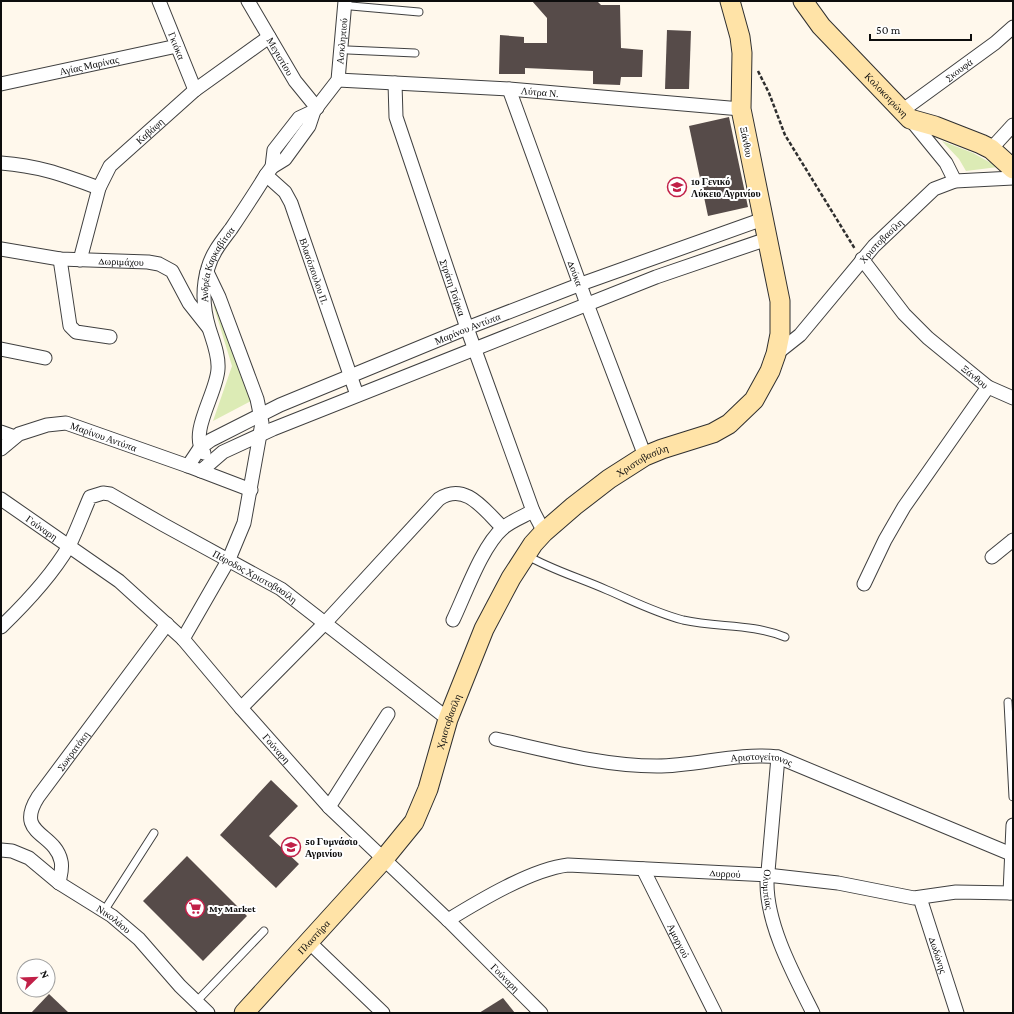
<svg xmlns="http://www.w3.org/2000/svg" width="1014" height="1014" viewBox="0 0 1014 1014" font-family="'Crimson Pro',serif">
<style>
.green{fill:#dcebb5}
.building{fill:#564b49}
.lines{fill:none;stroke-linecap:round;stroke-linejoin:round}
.lane-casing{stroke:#404040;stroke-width:9}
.street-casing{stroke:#404040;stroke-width:15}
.secondary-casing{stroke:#2f2f2f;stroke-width:21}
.path{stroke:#2f2f2f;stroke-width:2.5;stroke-dasharray:4 2;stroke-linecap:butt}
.lane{stroke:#fff;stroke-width:7}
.street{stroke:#fff;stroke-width:13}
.secondary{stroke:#ffe3a7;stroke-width:19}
.labels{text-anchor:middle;stroke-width:4;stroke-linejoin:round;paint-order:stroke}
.street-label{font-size:10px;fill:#0d0d0d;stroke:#fff}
.poi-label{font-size:10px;font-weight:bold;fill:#0d0d0d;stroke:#fff;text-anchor:start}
</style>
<rect width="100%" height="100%" fill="#fff8ec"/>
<g class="green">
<polygon points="942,141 973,153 998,167 966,171 959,159"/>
<polygon points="214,301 251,401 213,421 232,366 214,307"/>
</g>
<g class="building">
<polygon points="532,1 597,1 601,5 620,5 621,48 643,50 642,77 621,77 620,85 593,84 593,71 525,68 525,74 499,74 500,35 524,37 524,43 547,43 547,18"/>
<polygon points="667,30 691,31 689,89 665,89"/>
<polygon points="729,117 748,207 708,216 689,126"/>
<polygon points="271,780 298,806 269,836 299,864 276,888 220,835"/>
<polygon points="187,856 247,916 203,961 143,901"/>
<polygon points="49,994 69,1013 31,1013"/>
<polygon points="503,998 515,1013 479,1013"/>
</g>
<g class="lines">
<defs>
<g id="lane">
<polyline points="351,6 419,12"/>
<polyline points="348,50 415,53"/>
<path d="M526,555c26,15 54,23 81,35 26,11 49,23 76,30 36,8 67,3 102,17"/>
<polyline points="1008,702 1013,797"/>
<polyline points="104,911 154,833"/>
<polyline points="196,1002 264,931"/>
</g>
<g id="street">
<path id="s1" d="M159,1l36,89"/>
<path id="s2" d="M248,1l47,80 22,27"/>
<path id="s3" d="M338,80l171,9 232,20"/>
<path id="s4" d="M395,83l1,34 71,211 66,183 11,21"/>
<path id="s5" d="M1,84l176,-38"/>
<path id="s6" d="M509,89l78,215 58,152"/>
<path id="s7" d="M903,110l92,-67 18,-16"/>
<polyline points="910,119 946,163 955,181"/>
<polyline points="991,149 1013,125"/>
<path d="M1,163c39,3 62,12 98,25"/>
<polyline points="272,167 274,150 299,118 314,111"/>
<path id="s8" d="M266,175l19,17 6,11 66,192"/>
<path id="s9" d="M1,249l59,10 88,3 11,2 13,7 17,32 19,24"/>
<polyline points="60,259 70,326 76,332 110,337"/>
<path id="s10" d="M862,259l42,55 24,24 60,49 25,11"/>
<path id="s11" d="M80,260l19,-72 11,-22 85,-76 74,-53"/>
<polyline points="1,349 45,358"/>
<path id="s12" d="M776,354l24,-19 74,-89 60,-57 21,-8 58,-3"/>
<polyline points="1,432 15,437"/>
<path id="s13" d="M1,449l18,-15 28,-9 19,-2 122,43 63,24"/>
<path id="s14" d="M204,453c-16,-20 13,-60 14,-84 1,-14 -5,-28 -9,-41 -6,-20 -7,-40 -1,-60 4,-15 14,-27 23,-39 12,-18 24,-36 35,-54l6,-8 13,-8 24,-33 5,-15 24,-31 7,-79"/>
<path id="s15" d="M188,466l12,-18 11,-8 69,-35 187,-77 114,-44 182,-65"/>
<polyline points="201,471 223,452 273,429 656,277 767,239"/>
<path id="s16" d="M1,499l118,82 64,58 58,69 88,99 119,113 93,93"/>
<polyline points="992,557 1013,540"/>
<polyline points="864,584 885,540 904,507 988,387"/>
<path d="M453,620c12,-25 29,-74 50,-92 8,-7 21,-12 30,-17"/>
<path id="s17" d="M1,627c25,-24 51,-52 68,-81 8,-16 14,-33 21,-49l13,-4 7,1 54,31 117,64 167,130"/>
<polyline points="183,639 229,559 244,523 262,423 257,399 219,297 207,272"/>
<path d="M241,708l84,-85 114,-124c27,-18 46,12 64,29"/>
<path id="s18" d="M496,739c53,12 107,27 161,27 40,0 81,-14 121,-9l233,97"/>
<path id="s19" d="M778,757l-11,126c0,43 27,92 46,130"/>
<polyline points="329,807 388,714"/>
<path id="s20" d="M1,850l11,1 17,7 30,25 53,33 27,23 41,47 28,27"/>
<path id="s21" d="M643,869l72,144"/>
<path id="s22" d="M59,883c1,-7 4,-15 2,-22 -6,-29 -47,-26 -23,-64l129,-173"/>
<polyline points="1010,893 1013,825"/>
<path id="s23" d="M920,898l37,115"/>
<path id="s24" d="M448,920c31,-19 84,-51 120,-55l199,10 71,8 76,15 42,-6 57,1"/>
<polyline points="309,942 383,1013"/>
</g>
<g id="secondary">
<path id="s25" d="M803,1l18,25 89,93 25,7 46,18 10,5 22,20"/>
<path id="s26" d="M244,1013l139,-153 31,-38 14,-33 20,-70 36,-90 27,-51 22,-34 11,-12 30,-26 35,-27 36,-23 17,-7 51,-16 16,-9 25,-24 16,-29 6,-17 4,-20v-33l-39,-192 1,-56 -2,-16 -10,-36"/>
</g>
</defs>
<use href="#lane" class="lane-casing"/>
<use href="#street" class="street-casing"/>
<use href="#secondary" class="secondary-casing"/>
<polyline class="path" points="758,71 769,93 785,135 855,249"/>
<use href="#lane" class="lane"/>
<use href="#street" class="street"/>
<use href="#secondary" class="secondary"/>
</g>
<defs>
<symbol id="school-ring" viewBox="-11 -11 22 22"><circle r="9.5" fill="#fff" stroke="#c12048" stroke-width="1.5"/><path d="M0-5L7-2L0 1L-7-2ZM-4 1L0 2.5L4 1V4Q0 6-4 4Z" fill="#c12048"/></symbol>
<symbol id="supermarket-ring" viewBox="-11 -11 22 22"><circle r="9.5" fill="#fff" stroke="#c12048" stroke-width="1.5"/><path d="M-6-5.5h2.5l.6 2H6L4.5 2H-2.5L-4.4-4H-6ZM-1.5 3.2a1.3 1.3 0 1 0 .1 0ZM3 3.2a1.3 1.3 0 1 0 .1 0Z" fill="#c12048"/></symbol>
</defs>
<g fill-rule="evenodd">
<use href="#school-ring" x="666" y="176" width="22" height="22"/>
<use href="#school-ring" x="280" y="836" width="22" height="22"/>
<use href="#supermarket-ring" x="184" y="897" width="22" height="22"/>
</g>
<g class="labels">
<g class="street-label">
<text dy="4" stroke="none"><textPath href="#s14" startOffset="461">Ασκληπιού</textPath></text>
<text dy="4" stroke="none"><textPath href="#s1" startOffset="48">Γκιόκα</textPath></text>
<text dy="4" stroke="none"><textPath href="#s2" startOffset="64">Μεγιστίου</textPath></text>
<text dy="4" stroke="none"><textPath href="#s5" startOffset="90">Αγίας Μαρίνας</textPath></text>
<text dy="4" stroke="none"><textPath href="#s7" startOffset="69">Σκουφά</textPath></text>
<text dy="4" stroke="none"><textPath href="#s3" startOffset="202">Λύτρα Ν.</textPath></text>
<text dy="4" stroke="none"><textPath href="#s25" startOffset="126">Κολοκοτρώνη</textPath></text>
<text dy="4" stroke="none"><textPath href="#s11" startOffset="152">Καβάφη</textPath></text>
<text transform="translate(747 142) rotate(79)" y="4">Ξάνθου</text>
<text dy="4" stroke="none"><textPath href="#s12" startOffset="155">Χριστοβασίλη</textPath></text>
<text dy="4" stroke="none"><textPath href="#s9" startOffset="121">Δωριμάχου</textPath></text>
<text dy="4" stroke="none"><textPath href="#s14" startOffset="197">Ανδρέα Καρκαβίτσα</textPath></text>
<text dy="4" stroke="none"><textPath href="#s8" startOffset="110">Βλασόπουλου Π.</textPath></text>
<text dy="4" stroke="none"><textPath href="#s6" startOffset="196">Δούκα</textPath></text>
<text dy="4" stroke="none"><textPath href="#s4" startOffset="214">Στράτη Τσίρκα</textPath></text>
<text dy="4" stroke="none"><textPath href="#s15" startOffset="315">Μαρίνου Αντύπα</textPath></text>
<text dy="4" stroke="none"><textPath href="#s10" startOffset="164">Ξάνθου</textPath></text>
<text dy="4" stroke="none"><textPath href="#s13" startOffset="112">Μαρίνου Αντύπα</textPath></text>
<text dy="4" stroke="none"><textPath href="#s26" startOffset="698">Χριστοβασίλη</textPath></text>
<text dy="4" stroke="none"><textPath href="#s16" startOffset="50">Γούναρη</textPath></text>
<text dy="4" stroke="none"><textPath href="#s17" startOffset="347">Πάροδος Χριστοβασίλη</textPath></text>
<text dy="4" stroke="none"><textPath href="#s26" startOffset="362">Χριστοβασίλη</textPath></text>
<text dy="4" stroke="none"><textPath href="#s16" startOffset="374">Γούναρη</textPath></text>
<text dy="4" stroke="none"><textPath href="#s22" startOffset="157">Σωκρατάκη</textPath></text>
<text dy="4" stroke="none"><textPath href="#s18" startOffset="269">Αριστογείτονος</textPath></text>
<text dy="4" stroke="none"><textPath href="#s24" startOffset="290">Δυρρού</textPath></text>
<text dy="4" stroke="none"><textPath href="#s19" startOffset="133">Ολυμπίας</textPath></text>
<text dy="4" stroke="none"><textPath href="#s20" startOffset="134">Νικολάου</textPath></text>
<text dy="4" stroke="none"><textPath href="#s26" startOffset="103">Πλαστήρα</textPath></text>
<text dy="4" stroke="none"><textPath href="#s21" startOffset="80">Αμοργού</textPath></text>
<text dy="4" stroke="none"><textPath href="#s23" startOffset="60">Δωδώνης</textPath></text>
<text dy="4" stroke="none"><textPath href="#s16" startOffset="698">Γούναρη</textPath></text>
</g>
<g class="poi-label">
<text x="691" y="185">1ο Γενικό<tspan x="691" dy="12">Λύκειο Αγρινίου</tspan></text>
<text x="305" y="845">5ο Γυμνάσιο<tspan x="305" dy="12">Αγρινίου</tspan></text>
<text x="209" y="912">My Market</text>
</g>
</g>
<rect width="1014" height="1014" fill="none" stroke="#0d0d0d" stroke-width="4"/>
<g transform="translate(36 978) rotate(67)"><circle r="19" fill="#ffffff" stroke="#9e9e9e"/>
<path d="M0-3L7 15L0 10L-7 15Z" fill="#c12048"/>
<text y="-6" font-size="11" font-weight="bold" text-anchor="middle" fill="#0d0d0d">N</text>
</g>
<path d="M870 34v6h101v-6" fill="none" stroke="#0d0d0d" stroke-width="2"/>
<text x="876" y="34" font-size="12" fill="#0d0d0d" stroke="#ffffff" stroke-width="3" paint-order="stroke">50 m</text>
</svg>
